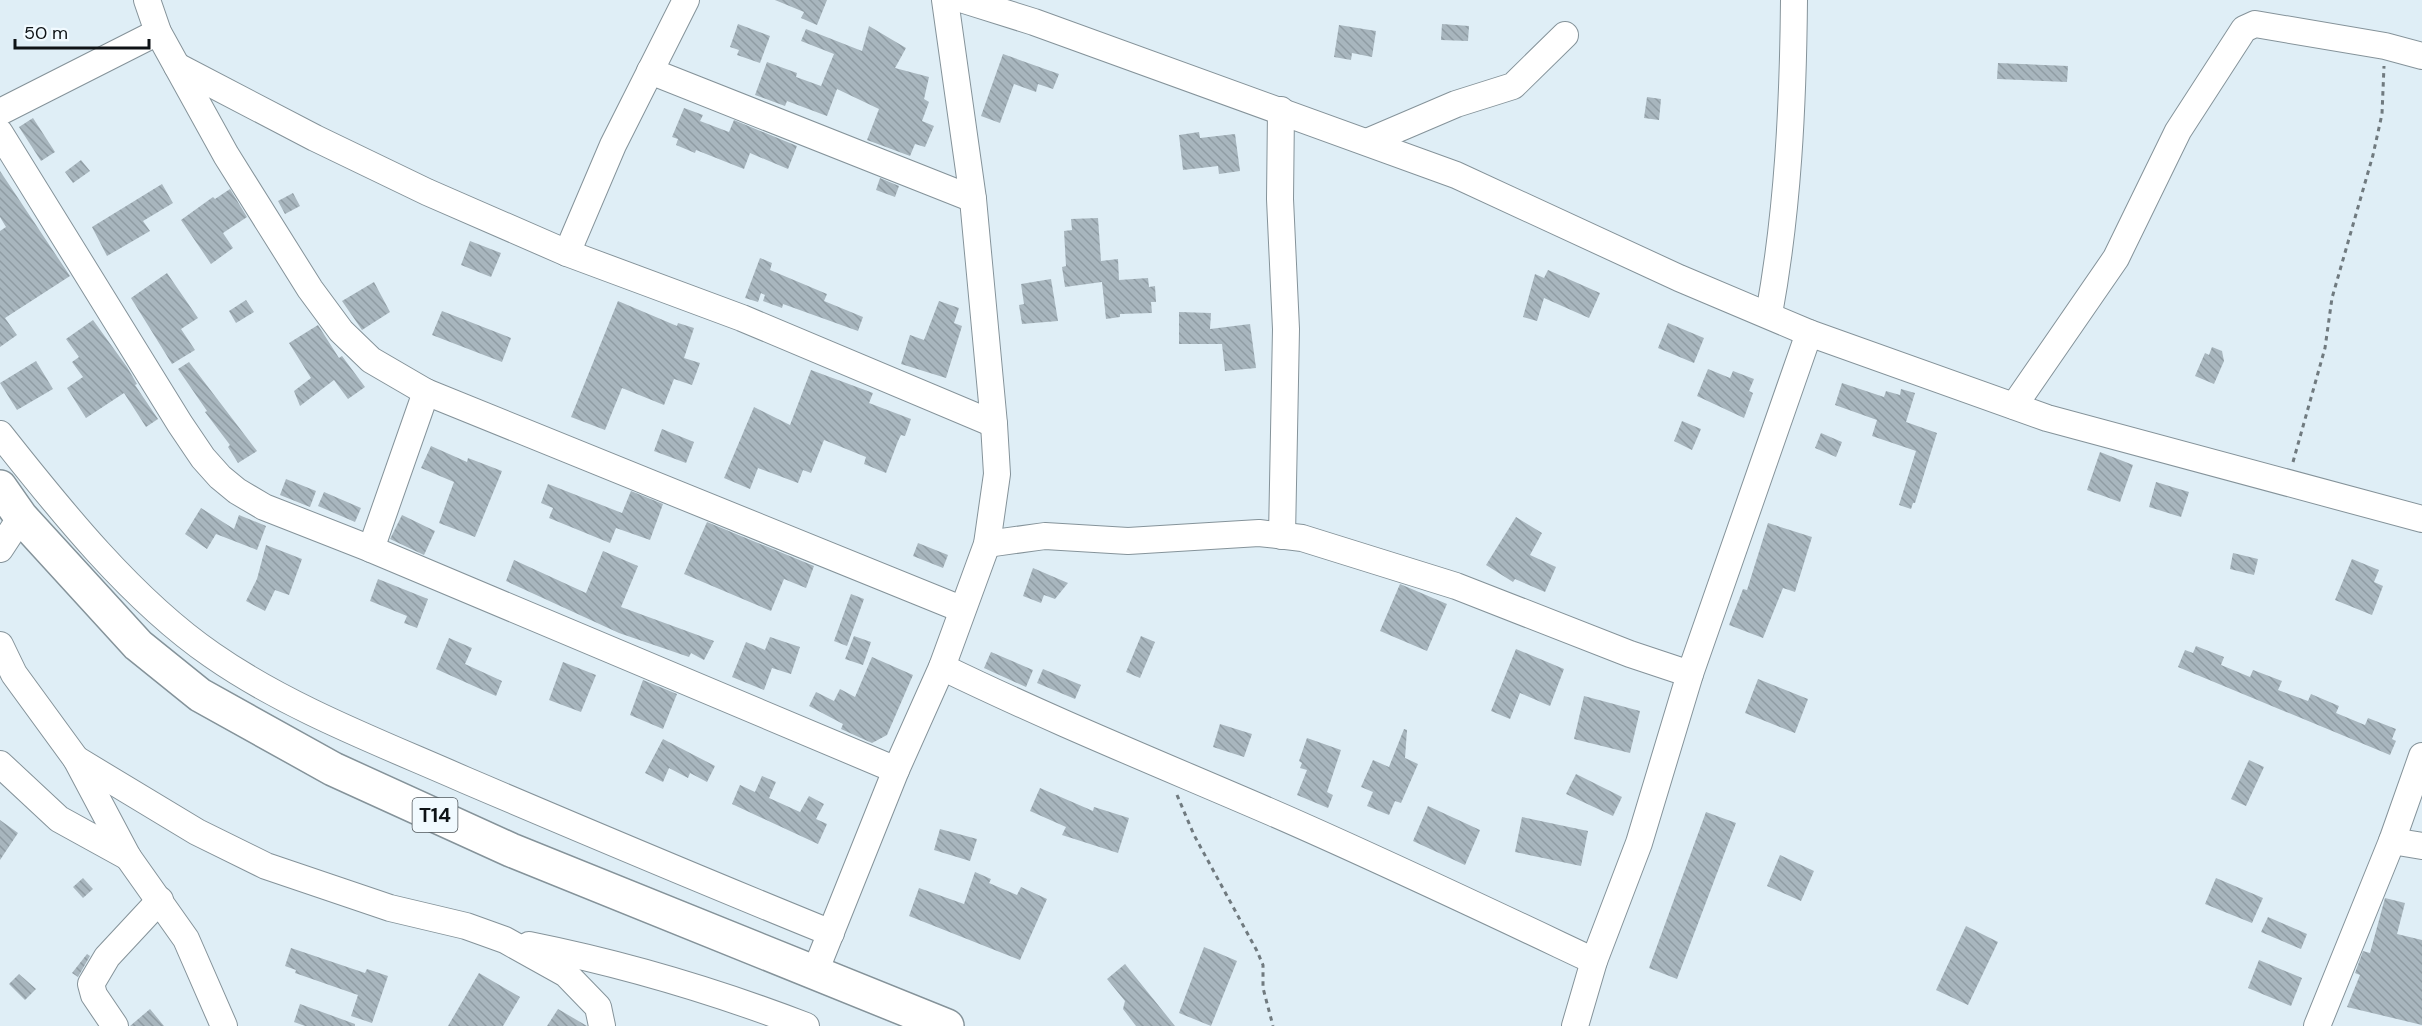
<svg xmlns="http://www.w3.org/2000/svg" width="2422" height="1026" viewBox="0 0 2422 1026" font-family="'DM Sans',sans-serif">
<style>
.building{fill:url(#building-back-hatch)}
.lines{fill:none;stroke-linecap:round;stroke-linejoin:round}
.minor-casing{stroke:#85939a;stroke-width:28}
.highway-casing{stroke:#85939a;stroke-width:36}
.path{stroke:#707a7f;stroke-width:3;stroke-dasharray:4.5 4.5;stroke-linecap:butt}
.minor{stroke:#fff;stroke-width:26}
.highway{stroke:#fff;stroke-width:33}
.labels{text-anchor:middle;stroke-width:5;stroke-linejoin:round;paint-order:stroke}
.shield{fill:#f1faff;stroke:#52585c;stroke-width:1.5}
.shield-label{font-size:20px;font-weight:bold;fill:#0e1316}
</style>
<defs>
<pattern id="building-back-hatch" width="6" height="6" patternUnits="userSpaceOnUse" patternTransform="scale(1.5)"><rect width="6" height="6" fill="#a8b6be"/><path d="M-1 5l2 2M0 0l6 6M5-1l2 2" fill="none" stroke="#8f9ca3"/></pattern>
</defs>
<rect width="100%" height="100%" fill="#dfeef6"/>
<g class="building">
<polygon points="775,0 827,0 817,25 801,18 804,12"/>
<polygon points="738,24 770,36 760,63 737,55 739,50 730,47"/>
<polygon points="1442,24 1469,26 1468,41 1441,40"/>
<polygon points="1339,25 1376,31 1372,57 1352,53 1351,60 1334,57"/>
<polygon points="869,26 906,48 895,68 929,77 924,99 929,102 922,121 934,126 925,147 915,144 910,156 867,140 879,109 837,89 827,116 787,101 785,106 755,95 767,62 797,73 796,77 821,86 834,54 801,41 806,29 862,51"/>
<polygon points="1003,54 1059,74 1053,89 1038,84 1036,92 1014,84 1000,123 981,116"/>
<polygon points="1998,63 2068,66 2067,82 1997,79"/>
<polygon points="1647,97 1661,99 1659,120 1644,118"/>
<polygon points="684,108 703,115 700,121 729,132 734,120 797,146 788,169 750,153 744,169 696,150 695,153 676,145 678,139 672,137"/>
<polygon points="33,118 55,152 41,161 19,127"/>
<polygon points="1199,132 1200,138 1235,134 1240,171 1219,174 1218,166 1183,170 1179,135"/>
<polygon points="81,160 90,171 73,183 65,172"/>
<polygon points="0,171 70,276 5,318 17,335 0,347 0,231 6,227 0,217"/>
<polygon points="880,178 899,186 895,197 876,190"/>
<polygon points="162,184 173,203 143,221 150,231 107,256 92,227"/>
<polygon points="230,189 247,217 223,233 233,248 211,264 181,220 213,197 215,199"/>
<polygon points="293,193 300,206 285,214 278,201"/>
<polygon points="1098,218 1101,261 1118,259 1119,280 1148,278 1149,287 1155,286 1156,302 1151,302 1152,313 1120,314 1120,317 1106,319 1102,282 1065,287 1062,267 1066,266 1064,231 1072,230 1071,219"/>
<polygon points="470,241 501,253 491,277 461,265"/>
<polygon points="760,258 772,263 770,270 827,294 824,301 863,317 858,331 783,304 782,308 763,301 765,295 761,293 758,302 745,298"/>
<polygon points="1548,270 1600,293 1589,318 1544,298 1537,321 1523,317 1535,274 1544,278"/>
<polygon points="167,273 198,318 181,329 195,350 172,364 131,298"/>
<polygon points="1051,279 1058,321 1022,324 1019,305 1024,304 1021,284"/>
<polygon points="374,282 390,312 362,330 342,301"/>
<polygon points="246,300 254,312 236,323 229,311"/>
<polygon points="618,301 677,326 678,323 694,328 684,358 700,363 692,385 674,379 664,405 622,388 605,430 571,417"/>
<polygon points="939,301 959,308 954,323 962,326 946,378 901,364 910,335 924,340"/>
<polygon points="442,311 511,338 502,362 432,335"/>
<polygon points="1179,312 1211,313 1210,329 1250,324 1256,368 1225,371 1222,344 1179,344"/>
<polygon points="93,320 127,367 137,384 135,385 158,419 146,427 124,393 86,418 67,388 83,377 72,362 79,357 66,339"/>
<polygon points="1668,323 1704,338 1694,363 1658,348"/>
<polygon points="318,325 339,358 342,356 365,387 348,399 334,380 300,406 294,391 311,378 289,343"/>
<polygon points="2212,347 2222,351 2224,361 2214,384 2195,376 2205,353 2209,355"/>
<polygon points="36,361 53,389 17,410 0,383"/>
<polygon points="189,362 257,451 238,463 228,447 230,445 205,412 207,411 178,369"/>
<polygon points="1708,369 1730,378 1733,371 1754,379 1749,391 1753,393 1744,418 1697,396"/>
<polygon points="811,370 873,393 869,403 911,419 905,436 901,435 898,441 886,473 864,464 866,457 824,440 811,473 803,470 798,483 758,468 750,489 724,478 754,407 790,425"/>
<polygon points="1842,383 1884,397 1886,391 1900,395 1901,389 1915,393 1906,422 1937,433 1915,503 1913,503 1911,509 1899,505 1916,451 1872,436 1877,420 1835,405"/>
<polygon points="1682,421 1701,429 1692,450 1674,441"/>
<polygon points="662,429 694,442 686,463 654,451"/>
<polygon points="1821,433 1842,442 1836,457 1815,448"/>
<polygon points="431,446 467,462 468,458 502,471 475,537 439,523 454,482 421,468"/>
<polygon points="2100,452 2133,465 2120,502 2087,490"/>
<polygon points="286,479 316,491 310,507 280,495"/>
<polygon points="2156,482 2189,492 2181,517 2149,507"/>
<polygon points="548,484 622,513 631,491 663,504 650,540 616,528 610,543 549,518 553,508 541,503"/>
<polygon points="324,492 361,508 355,522 318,506"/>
<polygon points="201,508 234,529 239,515 266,526 257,550 216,534 207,549 185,534"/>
<polygon points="402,515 435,531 424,555 390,539"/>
<polygon points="1516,517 1542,533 1530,555 1556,567 1545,592 1515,579 1513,582 1486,565"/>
<polygon points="707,522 814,566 806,588 784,579 771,611 684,574"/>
<polygon points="1768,523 1812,537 1795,592 1783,588 1763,638 1729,625 1743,589 1747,590"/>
<polygon points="918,543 948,555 943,568 913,556"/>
<polygon points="266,545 302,559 289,595 275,590 265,611 246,601 257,579"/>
<polygon points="603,551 638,566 621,607 714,641 704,660 691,653 689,657 619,633 506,581 514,560 586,593"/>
<polygon points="2233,553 2258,559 2254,575 2230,569"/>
<polygon points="2352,559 2379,570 2374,582 2383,586 2372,615 2335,600"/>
<polygon points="1033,568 1068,583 1055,599 1044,595 1041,603 1023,596"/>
<polygon points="378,579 428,599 417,628 404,623 407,616 370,601"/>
<polygon points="1400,584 1447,604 1427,651 1380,631"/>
<polygon points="851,594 864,599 847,646 834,641"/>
<polygon points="854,636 871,642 863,665 845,659"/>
<polygon points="1141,636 1155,642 1140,678 1126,672"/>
<polygon points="770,637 800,647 791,674 772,668 764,690 732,677 746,642 765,650"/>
<polygon points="449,638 472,648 465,664 502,681 496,696 436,669"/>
<polygon points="2196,646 2224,657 2221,665 2250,677 2253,670 2282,681 2278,690 2308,701 2311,694 2339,706 2336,713 2365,725 2368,718 2396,729 2392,739 2396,741 2390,755 2178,667 2185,650 2193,653"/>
<polygon points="1516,649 1564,669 1550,706 1520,693 1510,719 1491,711"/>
<polygon points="991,652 1033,670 1026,687 984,668"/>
<polygon points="872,657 913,675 887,735 872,743 841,729 843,724 809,706 816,692 834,701 840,689 855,697"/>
<polygon points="563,662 596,675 581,712 549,700"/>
<polygon points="1043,669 1081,685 1075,699 1037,683"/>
<polygon points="1758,679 1808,699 1795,733 1745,713"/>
<polygon points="643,680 677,694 663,729 630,715"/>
<polygon points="1584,696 1640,711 1630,753 1574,739"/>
<polygon points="1220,724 1252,734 1244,757 1213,747"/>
<polygon points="1404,729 1407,730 1405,758 1418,764 1401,803 1395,801 1389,815 1367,806 1373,792 1361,787 1373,760 1389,767"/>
<polygon points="1307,738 1341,750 1327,792 1333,795 1328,808 1297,795 1307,770 1300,768 1302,763 1299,761"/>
<polygon points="663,739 715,766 707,782 690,773 688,778 669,768 663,782 645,773"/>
<polygon points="2249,760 2264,767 2246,806 2231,799"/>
<polygon points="1576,774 1622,797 1613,816 1566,794"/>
<polygon points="762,776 776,782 769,798 800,812 809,796 824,804 816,819 827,824 818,844 732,804 740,785 755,792"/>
<polygon points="1040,788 1093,811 1094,807 1129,818 1118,853 1062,835 1066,827 1030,811"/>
<polygon points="1428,806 1480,830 1465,865 1413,841"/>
<polygon points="1706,812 1736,823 1677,979 1649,968"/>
<polygon points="1522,817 1588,831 1581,866 1515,852"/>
<polygon points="0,820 18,833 0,860"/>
<polygon points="940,829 977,839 970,861 934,850"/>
<polygon points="1780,855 1814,871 1801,901 1767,886"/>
<polygon points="975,872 991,879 989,883 1017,895 1021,887 1047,899 1020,960 909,916 919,888 964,904"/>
<polygon points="83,878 93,889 83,898 73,887"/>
<polygon points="2216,878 2263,898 2252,923 2205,904"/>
<polygon points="2385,898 2405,903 2397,934 2422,940 2422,1025 2347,1007 2360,975 2355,973 2363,951 2370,953"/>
<polygon points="2268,917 2307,934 2301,949 2261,932"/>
<polygon points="1966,926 1998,942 1968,1005 1936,990"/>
<polygon points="1204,947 1237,961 1211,1026 1179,1013"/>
<polygon points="291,948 365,973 367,969 388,976 372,1023 351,1016 358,995 295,973 296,970 285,966"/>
<polygon points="87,954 90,956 78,977 72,973"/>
<polygon points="2259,960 2302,978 2291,1006 2248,988"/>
<polygon points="1125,964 1175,1026 1136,1026 1123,1009 1125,1001 1107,979"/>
<polygon points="479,973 520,997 503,1026 448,1026"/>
<polygon points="19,974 36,989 25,1000 9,984"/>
<polygon points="300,1004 355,1024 355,1026 305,1026 294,1022"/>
<polygon points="150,1009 164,1026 130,1026"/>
<polygon points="558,1009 587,1026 547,1026"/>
</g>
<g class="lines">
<defs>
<g id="minor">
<polyline points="147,0 158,32 226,155 310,289 341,331 371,360 426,392 961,609"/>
<polyline points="964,0 1034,22 1456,175 1679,278 1809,333 2047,418 2422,519"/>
<polyline points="177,66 315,138 427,192 567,253 742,318 994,424"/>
<polyline points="650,71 973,199"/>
<polyline points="1281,110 1280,199 1286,329 1282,536"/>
<polyline points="0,112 158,32"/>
<polyline points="0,133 180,424 203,458 220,477 237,491 264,507 371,549 896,770"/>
<polyline points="1367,142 1456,104 1513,86 1565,35"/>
<polyline points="567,253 613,145 686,0"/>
<path d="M1769,314c19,-104 24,-208 25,-314"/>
<polyline points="2014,406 2116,258 2178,131 2244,29 2255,24 2385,46 2422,56"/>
<path d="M0,434c60,76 132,166 212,221 76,53 169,88 253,125 122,52 243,103 366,153"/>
<polyline points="987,544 1045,536 1128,541 1259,533 1302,538 1456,586 1630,654 1690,674"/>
<polyline points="0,549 21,517"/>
<polyline points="371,549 426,392"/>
<polyline points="0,645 14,674 76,759 128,857 186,939 224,1026"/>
<path d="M942,667c109,53 220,98 331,146 108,47 215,98 321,148"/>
<polyline points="76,759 197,832 266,866 390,908 466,926 505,940 566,974 598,1007 602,1026"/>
<polyline points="0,764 59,819 128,857"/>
<polyline points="2392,841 2422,846"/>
<path d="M529,945c95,19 186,46 277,81"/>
<polyline points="815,972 896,770 942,667 987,544 997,474 994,424 973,199 945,0"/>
<polyline points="115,1026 94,995 91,984 107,957 160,900"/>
<polyline points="1575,1026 1594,961 1639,843 1690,674 1809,333"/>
<polyline points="2317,1026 2392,841 2422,756"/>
</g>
<polyline id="highway" points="0,487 21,517 138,645 200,695 333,769 511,850 947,1026"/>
</defs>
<use href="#minor" class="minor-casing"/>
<use href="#highway" class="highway-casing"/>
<g class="path">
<polyline points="2293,462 2325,348 2332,298 2373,155 2382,114 2384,66"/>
<polyline points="1177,795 1194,835 1257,951 1263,965 1263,988 1273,1026"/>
</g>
<use href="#minor" class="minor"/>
<use href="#highway" class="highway"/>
</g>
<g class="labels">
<rect class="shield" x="412.5" y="798" width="45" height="34" rx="4.5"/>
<g class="shield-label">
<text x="435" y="822">T14</text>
</g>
</g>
<path d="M15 39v9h134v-9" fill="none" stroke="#0e1316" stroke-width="3"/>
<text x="24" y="39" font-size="18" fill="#0e1316" stroke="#f1faff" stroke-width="4.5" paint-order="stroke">50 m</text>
</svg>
